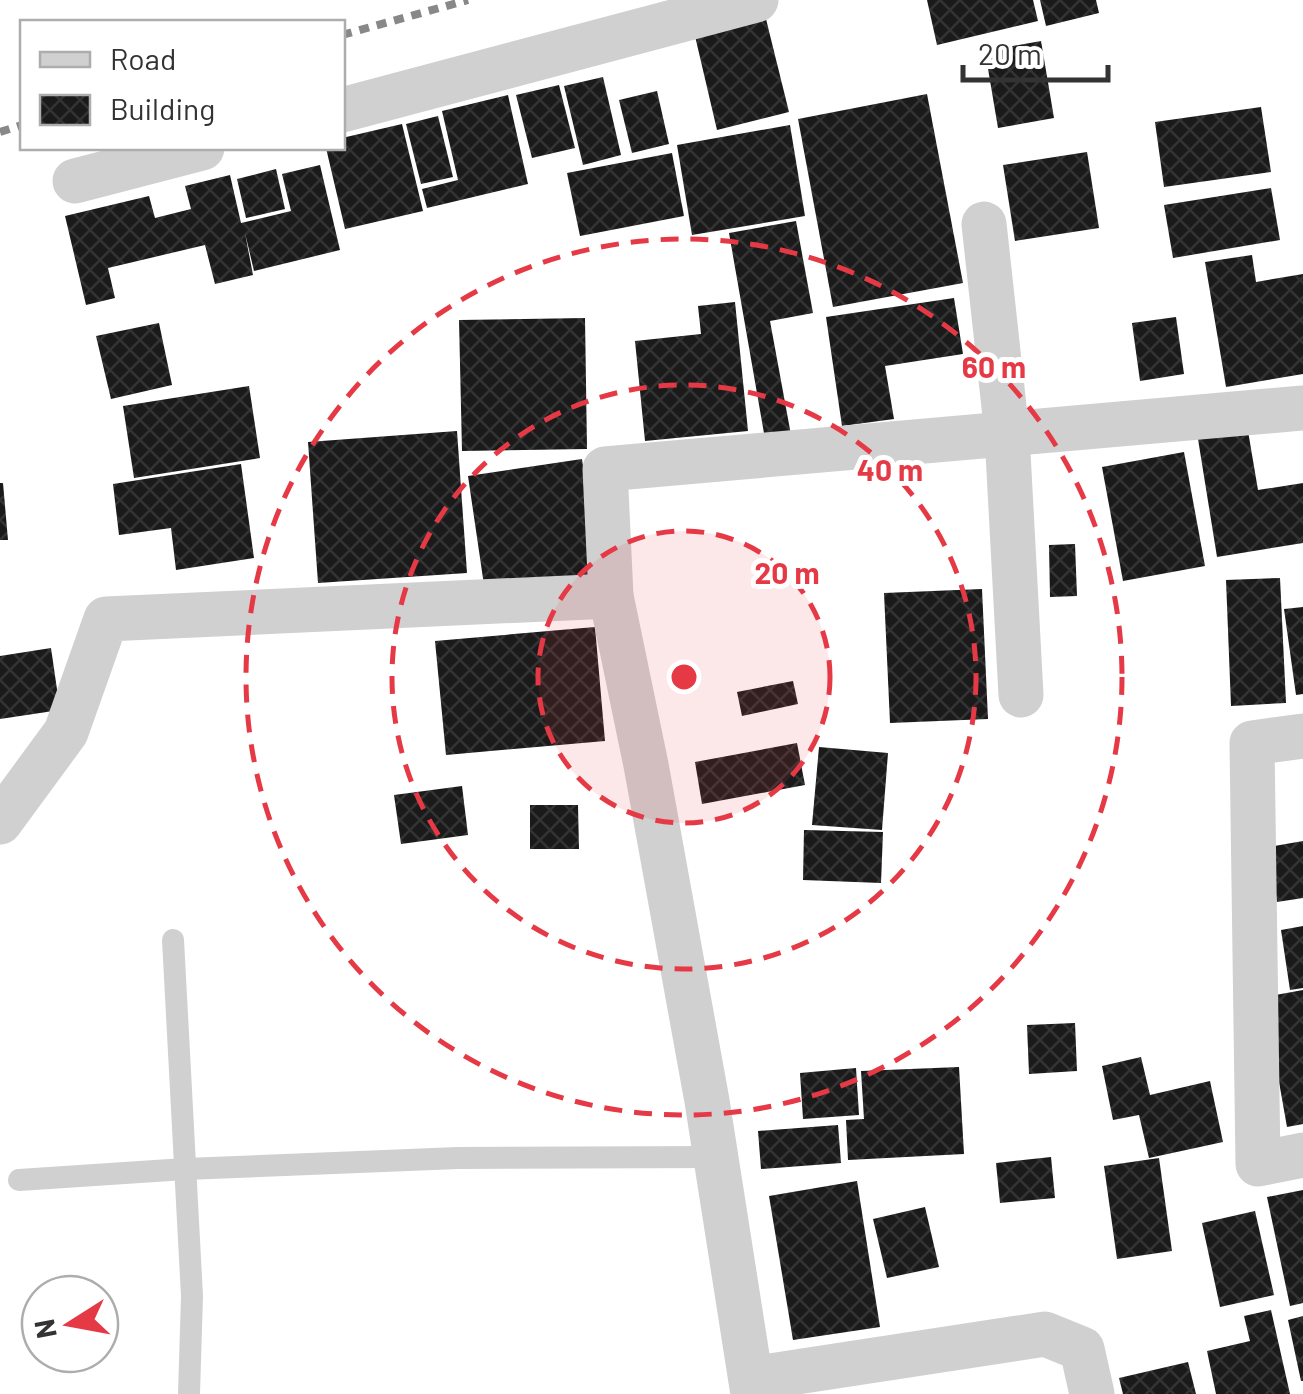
<svg xmlns="http://www.w3.org/2000/svg" width="1303" height="1394" viewBox="0 0 1303 1394" font-family="Barlow,sans-serif">
<style>
.building{fill:url(#building-cross-hatch)}
.lines{fill:none;stroke-linecap:round;stroke-linejoin:round}
.service{stroke:#d0d0d0;stroke-width:22}
.minor{stroke:#d0d0d0;stroke-width:45}
.rail{stroke:#888;stroke-width:8;stroke-dasharray:10 8;stroke-linecap:butt}
.ring{fill:none;stroke:#e63946;stroke-width:5;stroke-dasharray:18 12}
.centre{fill:#e63946;stroke:#fff;stroke-width:5}
.ring-label{font-size:30px;text-anchor:middle;font-weight:bold;fill:#e63946;stroke:#fff;stroke-width:10;stroke-linejoin:round;paint-order:stroke}
</style>
<defs>
<pattern id="building-cross-hatch" width="8" height="8" patternUnits="userSpaceOnUse" patternTransform="scale(2.5)"><rect width="8" height="8" fill="#1a1a1a"/><path d="M0 0l8 8M0 8l8-8" fill="none" stroke="#333"/></pattern>
</defs>
<rect width="100%" height="100%" fill="#fff"/>
<g class="building">
<polygon points="927,0 1033,0 1038,21 937,45"/>
<polygon points="1040,0 1096,0 1099,13 1046,26"/>
<polygon points="766,19 789,112 717,130 695,36"/>
<polygon points="1041,41 1054,118 998,128 985,51"/>
<polygon points="603,77 621,155 583,165 564,86"/>
<polygon points="559,85 575,148 532,158 516,95"/>
<polygon points="657,91 669,144 632,153 619,100"/>
<polygon points="927,94 963,283 833,307 798,119"/>
<polygon points="508,95 528,184 427,208 422,189 458,180 442,111"/>
<polygon points="1261,107 1271,172 1164,187 1155,122"/>
<polygon points="438,116 453,177 421,184 406,124"/>
<polygon points="402,124 423,211 345,229 326,148 342,148 342,138"/>
<polygon points="790,125 805,216 692,235 677,145"/>
<polygon points="1087,152 1099,228 1015,241 1003,165"/>
<polygon points="672,153 684,216 580,236 567,173"/>
<polygon points="320,165 340,250 254,271 245,233 253,275 215,284 205,245 108,268 115,298 86,305 65,216 149,196 155,218 191,209 185,186 230,175 241,223 291,211 282,174"/>
<polygon points="276,169 285,209 246,218 237,179"/>
<polygon points="1271,188 1280,240 1173,258 1164,205"/>
<polygon points="796,221 813,313 770,321 791,435 765,439 729,233"/>
<polygon points="1252,255 1256,282 1303,274 1303,374 1226,387 1205,262"/>
<polygon points="954,298 963,354 885,366 894,419 842,426 826,317"/>
<polygon points="735,302 748,431 645,441 635,341 701,334 698,306"/>
<polygon points="1176,317 1184,374 1140,381 1132,323"/>
<polygon points="585,318 587,449 462,451 459,320"/>
<polygon points="159,323 172,385 111,399 96,336"/>
<polygon points="249,386 260,458 134,478 123,406"/>
<polygon points="457,431 467,573 318,583 308,442"/>
<polygon points="1248,431 1258,490 1303,483 1303,543 1217,557 1198,439"/>
<polygon points="1184,452 1205,566 1123,581 1102,467"/>
<polygon points="582,459 599,575 485,592 468,476"/>
<polygon points="241,464 254,558 176,570 171,528 119,535 113,484"/>
<polygon points="0,483 3,483 8,540 0,540"/>
<polygon points="1075,544 1077,596 1050,597 1049,545"/>
<polygon points="1280,578 1286,703 1231,706 1226,580"/>
<polygon points="982,589 988,719 890,723 884,593"/>
<polygon points="1303,607 1303,694 1296,695 1284,609"/>
<polygon points="595,627 605,741 446,755 435,641"/>
<polygon points="51,648 60,710 0,719 0,656"/>
<polygon points="793,681 798,704 742,716 737,692"/>
<polygon points="797,743 805,785 702,804 695,762"/>
<polygon points="819,747 888,753 882,830 812,825"/>
<polygon points="462,786 468,835 401,844 394,795"/>
<polygon points="530,805 578,805 579,849 530,849"/>
<polygon points="804,830 883,832 881,883 803,880"/>
<polygon points="1303,841 1303,898 1277,902 1268,847"/>
<polygon points="1303,926 1303,988 1290,990 1281,930"/>
<polygon points="1303,990 1303,1124 1287,1127 1264,997"/>
<polygon points="1075,1023 1077,1071 1029,1074 1027,1025"/>
<polygon points="1141,1057 1150,1095 1210,1081 1223,1142 1149,1158 1139,1115 1113,1120 1102,1066"/>
<polygon points="959,1067 964,1154 848,1160 846,1120 864,1119 861,1071"/>
<polygon points="856,1068 859,1115 803,1119 800,1073"/>
<polygon points="838,1125 841,1163 761,1169 758,1131"/>
<polygon points="1051,1157 1055,1198 1000,1203 996,1163"/>
<polygon points="1159,1158 1172,1251 1117,1259 1104,1166"/>
<polygon points="857,1181 880,1327 793,1340 769,1196"/>
<polygon points="1303,1190 1303,1303 1290,1306 1267,1197"/>
<polygon points="925,1207 939,1267 887,1278 873,1219"/>
<polygon points="1255,1211 1274,1295 1220,1307 1202,1223"/>
<polygon points="1271,1310 1290,1394 1216,1394 1207,1351 1250,1341 1244,1316"/>
<polygon points="1303,1316 1303,1381 1301,1381 1288,1320"/>
<polygon points="1188,1362 1196,1394 1123,1394 1119,1378"/>
</g>
<g class="lines">
<g class="service">
<polyline points="173,940 192,1296 189,1394"/>
<polyline points="19,1180 185,1169 458,1158 716,1157"/>
</g>
<g class="minor">
<polyline points="342,110 756,0"/>
<polyline points="75,181 202,148"/>
<polyline points="984,224 1007,434 1021,695"/>
<polyline points="1303,736 1252,743 1258,1164 1303,1155"/>
<polyline points="0,822 66,732 106,619 611,596"/>
<polyline points="751,1379 1045,1334 1082,1349 1092,1394"/>
<polyline points="753,1394 707,1101 646,765 611,596 605,469 1303,408"/>
</g>
<g class="rail">
<polyline points="342,35 468,0"/>
<polyline points="0,132 22,125"/>
</g>
</g>
<circle cx="684" cy="677" r="146" fill="#e63946" fill-opacity=".12"/>
<g class="ring">
<circle cx="684" cy="677" r="146"/>
<circle cx="684" cy="677" r="292"/>
<circle cx="684" cy="677" r="438"/>
</g>
<circle cx="684" cy="677" r="15" class="centre"/>
<g class="ring-label">
<text x="994" y="378">60 m</text>
<text x="890" y="481">40 m</text>
<text x="787" y="584">20 m</text>
</g>
<rect x="20" y="20" width="325" height="130" fill="#ffffff" stroke="#adadad" stroke-width="2.5"/>
<rect x="40" y="52" width="50" height="15" fill="#d0d0d0" stroke="#adadad" stroke-width="2.5"/>
<text x="110" y="70" font-size="30" fill="#333333">Road</text>
<rect x="40" y="95" width="50" height="30" fill="url(#building-cross-hatch)" stroke="#adadad" stroke-width="2.5"/>
<text x="110" y="120" font-size="30" fill="#333333">Building</text>
<g transform="translate(70 1324) rotate(259)"><circle r="48" fill="#ffffff" stroke="#adadad" stroke-width="2.5"/>
<path d="M0-8L18 38L0 25L-18 38Z" fill="#e63946"/>
<text y="-15" font-size="28" font-weight="bold" text-anchor="middle" fill="#333333">N</text>
</g>
<path d="M963 65v15h145v-15" fill="none" stroke="#333333" stroke-width="5"/>
<text x="978" y="65" font-size="30" fill="#333333" stroke="#ffffff" stroke-width="8" paint-order="stroke">20 m</text>
</svg>
